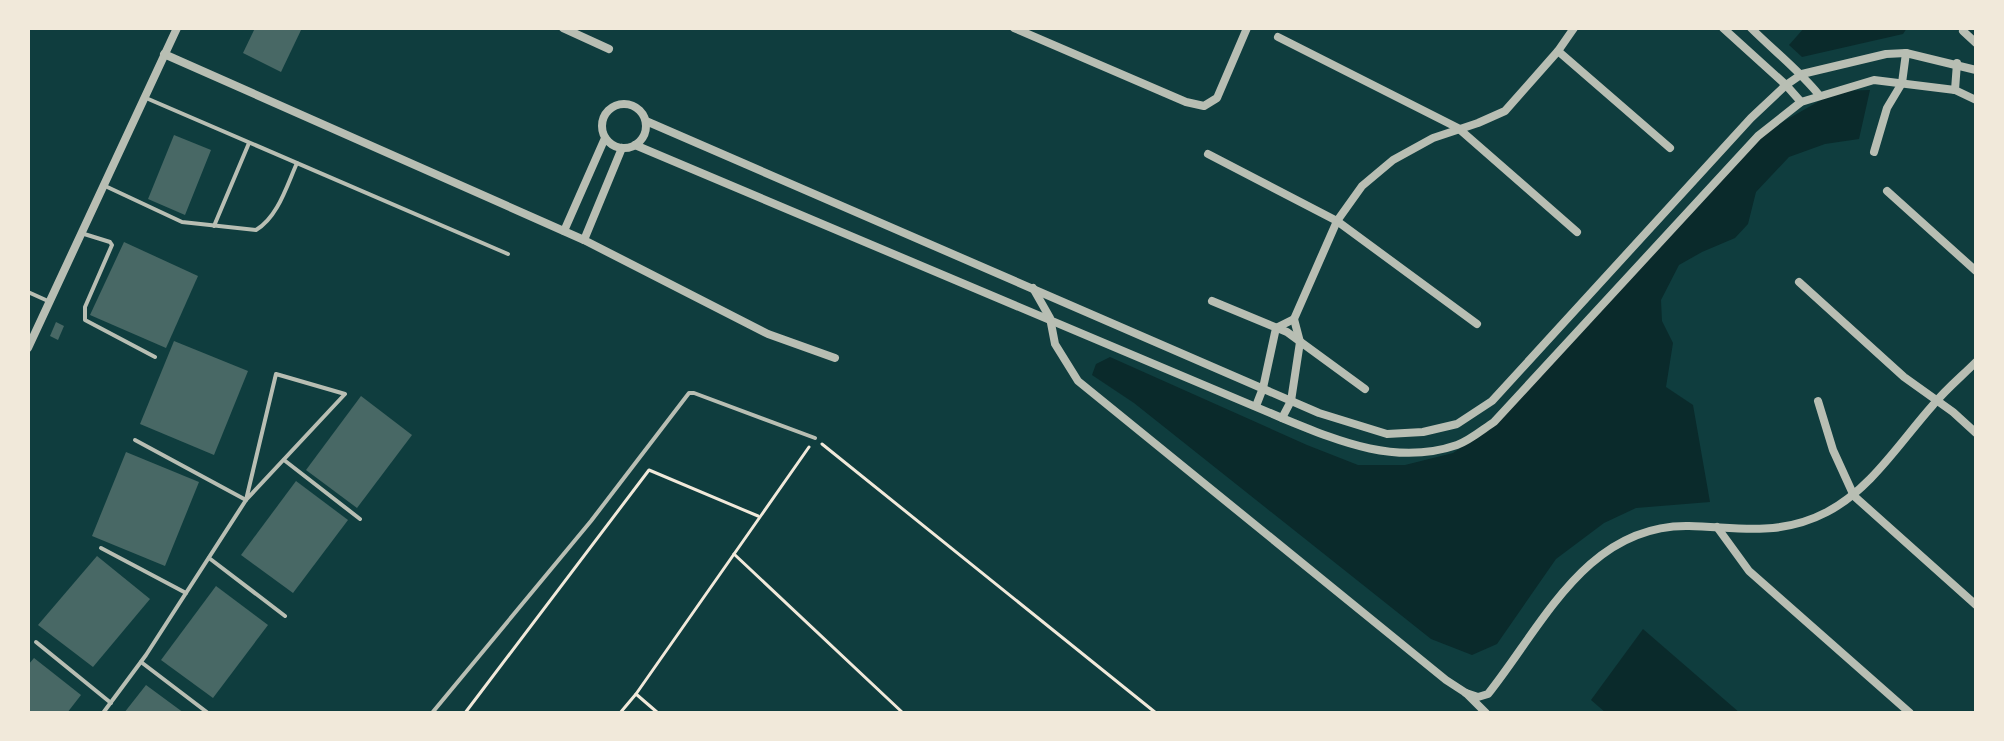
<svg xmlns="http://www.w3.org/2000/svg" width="2004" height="741" viewBox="0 0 2004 741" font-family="'Nunito Sans',sans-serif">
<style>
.water{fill:#0a2a2b}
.building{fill:#486865}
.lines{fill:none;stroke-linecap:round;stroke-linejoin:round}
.path{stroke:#f1e9da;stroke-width:3}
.service{stroke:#b8beb3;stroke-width:4}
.minor{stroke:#b8beb3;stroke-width:8}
</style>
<rect width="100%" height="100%" fill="#0f3d3e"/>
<g class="water">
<polygon points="1804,28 1907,28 1903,34 1802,57 1789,45"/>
<polygon points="1870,90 1859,139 1825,144 1789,157 1756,192 1748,224 1735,238 1702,252 1679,265 1661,300 1662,321 1673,343 1666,387 1693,405 1710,502 1636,508 1604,523 1556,559 1497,644 1472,655 1431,639 1134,403 1092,375 1096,364 1110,357 1307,445 1358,465 1405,465 1453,453 1493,425 1765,132 1837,91"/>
<polygon points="1643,629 1740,713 1606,713 1591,700"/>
</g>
<g class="building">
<polygon points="255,28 302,28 281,72 243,53"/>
<polygon points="174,135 211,150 185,215 148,199"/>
<polygon points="124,242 198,276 166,348 90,315"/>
<polygon points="56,322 64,326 58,340 50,336"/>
<polygon points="174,341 248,371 214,455 140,424"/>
<polygon points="361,396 412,435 357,508 306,470"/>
<polygon points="126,452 199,482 165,566 92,536"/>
<polygon points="296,481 348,520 293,593 241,555"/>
<polygon points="97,556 150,599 93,667 38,625"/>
<polygon points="216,586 268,625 213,698 161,660"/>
<polygon points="34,658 81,695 67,713 28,713 28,665"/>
<polygon points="146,685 184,713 124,713"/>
</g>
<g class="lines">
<g class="path">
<polyline points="822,444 1156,713"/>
<polyline points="734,554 903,713"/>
<polyline points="465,713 649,470 758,516"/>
<polyline points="620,713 636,694"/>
<polyline points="658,713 636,694 809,447"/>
</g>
<g class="service">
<polyline points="146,98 508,254"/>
<path d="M103,185l79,37 74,8c22,-13 31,-45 41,-67"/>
<polyline points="214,226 249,143"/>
<polyline points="81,233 110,242 112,245 85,307 85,320 155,357"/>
<polyline points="28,292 48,301"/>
<polyline points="135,440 246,500"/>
<polyline points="284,460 360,519"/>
<polyline points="101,548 186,593"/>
<polyline points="209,558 285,616"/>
<polyline points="36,642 111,703"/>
<polyline points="141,662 208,713"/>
<polyline points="103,713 146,655 246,500 345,394 276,374 246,500"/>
<polyline points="432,713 591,521 689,393 694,393 815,438"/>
</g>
<g class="minor">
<polyline points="563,28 609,49"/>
<polyline points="1014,28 1186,102 1204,106 1217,98 1247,28"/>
<polyline points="1723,28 1786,85 1801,102"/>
<path d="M1751,28c23,23 48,42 68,67"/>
<polyline points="1963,31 1976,43"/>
<polyline points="1278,37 1458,128 1577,232"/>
<polyline points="1558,51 1670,148"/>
<polyline points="164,54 584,240 768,334 835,358"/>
<polyline points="1955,90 1957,63"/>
<circle cx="624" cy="126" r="22"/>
<polyline points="646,121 1319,413 1387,434 1423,432 1457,424 1492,401 1751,118 1786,85 1802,74 1886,54 1906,53 1976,70"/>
<path d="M635,145l647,273c56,23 114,48 175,27 12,-4 25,-15 37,-23l264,-286 43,-34 73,-22 81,10 21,10"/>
<polyline points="1874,152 1887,108 1902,83 1906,53"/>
<polyline points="1208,154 1337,221 1477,324"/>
<polyline points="1887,191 1976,271"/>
<polyline points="564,231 605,138"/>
<polyline points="584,240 622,148"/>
<polyline points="1799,282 1904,377 1953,412 1976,433"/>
<polyline points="1033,288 1050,318 1055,344 1078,381 1446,680 1466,693 1486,713"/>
<polyline points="1212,301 1287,332 1365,389"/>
<polyline points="28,348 177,28"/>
<polyline points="1818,401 1833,450 1854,496 1976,605"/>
<polyline points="1256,406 1263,388 1276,328 1294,319"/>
<polyline points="1282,418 1291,401 1300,342 1294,319 1337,221 1362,186 1393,160 1433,138 1478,123 1505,111 1558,51 1574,28"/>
<polyline points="1717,527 1749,571 1910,713"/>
<path d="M1466,693l12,4 10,-3c55,-69 99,-170 201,-168 50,1 90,11 138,-14 44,-23 73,-70 106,-107 13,-16 29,-29 43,-43"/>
</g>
</g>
<rect width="2004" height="741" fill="none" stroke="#f1e9da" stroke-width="60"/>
</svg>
